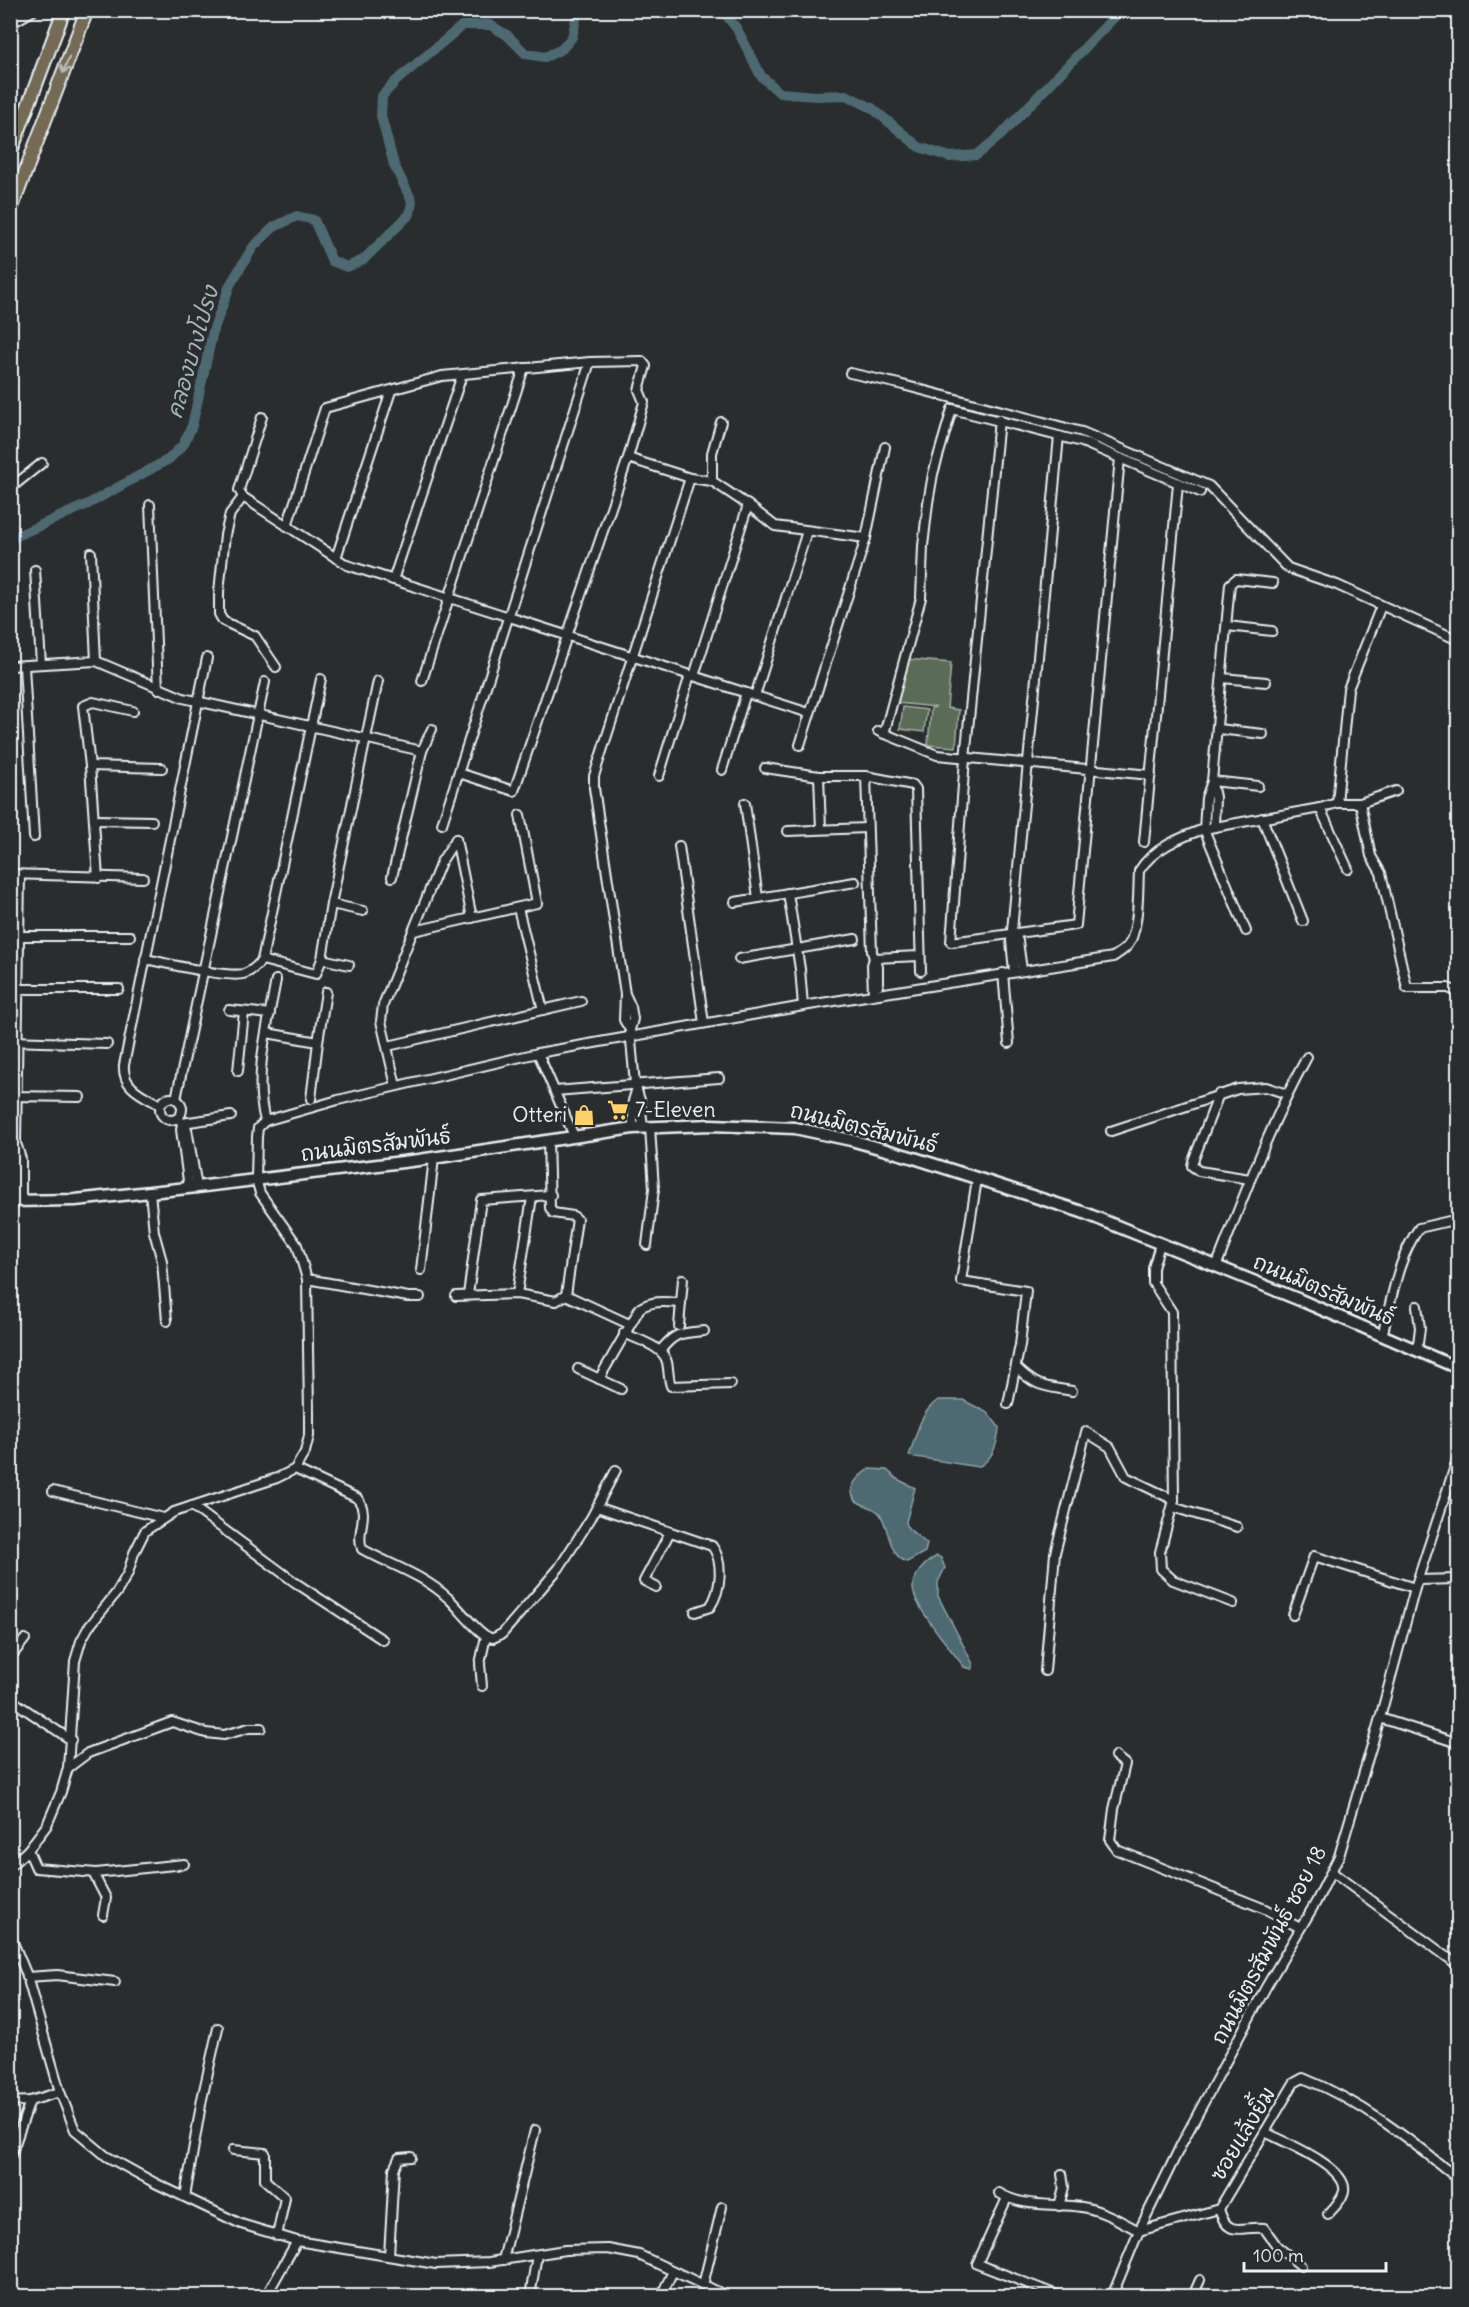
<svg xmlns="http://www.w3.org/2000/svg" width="1469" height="2307" viewBox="0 0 1469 2307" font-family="Delius,'Playpen Sans Thai',sans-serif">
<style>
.green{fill:#5a6c56;stroke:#a1aea7;stroke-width:1.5}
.water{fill:#4e6b72;stroke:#8ca1a8;stroke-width:1.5}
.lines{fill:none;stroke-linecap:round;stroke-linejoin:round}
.canal{stroke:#4e6b72;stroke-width:10}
.minor-casing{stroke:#e8f1f8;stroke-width:12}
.tertiary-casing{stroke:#e8f1f8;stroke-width:15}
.primary-casing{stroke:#e8f1f8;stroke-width:16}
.minor{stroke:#2a2d2e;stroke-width:8}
.tertiary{stroke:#2a2d2e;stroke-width:10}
.primary{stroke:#746b52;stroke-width:12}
.oneway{stroke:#babbb6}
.labels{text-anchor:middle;stroke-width:6;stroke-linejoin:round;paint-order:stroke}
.poi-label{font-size:21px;fill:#e8f1f8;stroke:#2a2d2e;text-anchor:start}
.street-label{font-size:21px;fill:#e8f1f8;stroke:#2a2d2e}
.water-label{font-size:22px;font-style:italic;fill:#a3b5bc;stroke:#2a2d2e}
</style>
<rect width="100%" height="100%" fill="#2a2d2e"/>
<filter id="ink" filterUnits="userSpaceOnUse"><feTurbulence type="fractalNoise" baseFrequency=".0167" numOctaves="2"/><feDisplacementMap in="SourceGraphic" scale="12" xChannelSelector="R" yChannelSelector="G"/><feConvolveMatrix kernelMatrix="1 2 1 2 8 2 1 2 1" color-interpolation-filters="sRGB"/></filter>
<g filter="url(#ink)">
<g class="green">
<polygon points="906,659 951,663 947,708 959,710 956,747 928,745 931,708 936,707 897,703"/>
<polygon points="903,707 927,710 924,732 900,729"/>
</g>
<g class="water">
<path d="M938,1400h25l25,13 11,14c-1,16 -5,32 -21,40l-69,-11c7,-20 11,-44 29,-56z"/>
<path d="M869,1469l18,1 10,9 18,9 -9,34 2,6 19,16 -2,8 -18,10c-18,-5 -18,-35 -27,-48 -7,-10 -28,-7 -28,-23 0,-10 10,-17 17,-22z"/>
<path d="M937,1556l4,2 4,10 -7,14v14l35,68 -1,5 -8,-2c-13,-18 -48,-57 -51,-78 -1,-14 13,-27 24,-33z"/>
</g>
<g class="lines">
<g class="canal">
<polyline points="722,10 737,29 761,76 780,93 815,96 846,95 872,108 919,147 950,157 977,155 1001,135 1121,10"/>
<polyline points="10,539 88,504 169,459 183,445 192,426 213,331 230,285 253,247 274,227 297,216 314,220 332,261 347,267 363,260 410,214 412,201 394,165 381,116 382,96 396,81 463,25 490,25 507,35 526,54 545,57 562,49 572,37 578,10"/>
</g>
<defs>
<g id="minor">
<polyline points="10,24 34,10"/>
<polyline points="850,373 899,384 1082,432 1209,486 1288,568 1337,585 1458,640"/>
<polyline points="262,417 239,490 243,497 347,565 809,713"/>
<polyline points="999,420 965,759 951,942 1076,925 1120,458"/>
<polyline points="628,458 690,478 712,481 748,505 775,526 866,538"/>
<polyline points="712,481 712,453 721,422"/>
<polyline points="10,485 12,487 42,463"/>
<polyline points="243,497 230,514 225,535 219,592 219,614 223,621 255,636 276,667"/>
<polyline points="150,505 158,689"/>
<polyline points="287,526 325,408 442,376 590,362 642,361 646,366 639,390 644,402 628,458 514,791 459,773"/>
<polyline points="91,553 96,661"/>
<polyline points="336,558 391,391"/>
<polyline points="35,570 41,664"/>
<polyline points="393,580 462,375"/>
<polyline points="1227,626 1272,631"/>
<polyline points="10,666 96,661 183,698 422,751"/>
<polyline points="24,666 34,837"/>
<polyline points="694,676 748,505"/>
<polyline points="1222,678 1266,682"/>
<polyline points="422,681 524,368"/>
<polyline points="755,696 807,531"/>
<polyline points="1218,729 1263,734"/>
<polyline points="878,731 937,755 1151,775"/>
<polyline points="884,734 921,598 923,546 928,503 933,474 952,409 1082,442 1200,492"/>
<polyline points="800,745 866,538 885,447"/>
<polyline points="90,766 162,768"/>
<polyline points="765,768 819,776 866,776 913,785 916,789 921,971"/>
<polyline points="722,770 746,693"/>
<polyline points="659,776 690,675"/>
<polyline points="819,776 821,829"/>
<polyline points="866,776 872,952 874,958 920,956"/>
<polyline points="1212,781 1258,786"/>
<polyline points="1212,783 1215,797 1214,827"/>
<polyline points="745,803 758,898"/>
<polyline points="1337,803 1348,689 1381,606"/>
<polyline points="1360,803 1371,856 1381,873 1407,988 1448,988 1458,992"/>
<polyline points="1320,808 1348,869"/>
<polyline points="1262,818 1303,921"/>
<polyline points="95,820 152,821"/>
<polyline points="442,824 590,362"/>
<polyline points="788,831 867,828"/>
<polyline points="456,839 472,918"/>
<polyline points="1144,842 1178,484"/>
<polyline points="679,846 704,1023"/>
<polyline points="10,874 143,878"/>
<polyline points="392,877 422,751 432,729"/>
<polyline points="98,878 90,766 83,706 93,702 133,711"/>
<polyline points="788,893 800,969 803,1006"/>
<polyline points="735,902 855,882"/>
<polyline points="331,904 363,911"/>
<polyline points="518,908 543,1010"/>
<polyline points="414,931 537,903 520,815"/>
<polyline points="1246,931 1204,829 1206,798 1212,781 1230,584 1236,579 1273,583"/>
<polyline points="1014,933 1018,941 1022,970"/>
<polyline points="10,936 130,936"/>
<polyline points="874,958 878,967 878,986"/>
<path d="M145,959c22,4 80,19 98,15 8,-2 14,-8 19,-14l59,-281"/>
<polyline points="322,959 349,965"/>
<polyline points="739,959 855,939"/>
<polyline points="262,960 316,974 322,959 331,904 378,681"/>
<polyline points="1014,971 1011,941 1059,436"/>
<polyline points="1003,973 1009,1043"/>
<polyline points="10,989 119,989"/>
<polyline points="873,994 872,965 874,958"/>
<polyline points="626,996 631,1007 633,1019 630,1030 635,1084 640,1100 643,1128"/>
<polyline points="229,1010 270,1014"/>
<polyline points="630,1030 624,1020 625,994 594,788 594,776 690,478"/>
<polyline points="267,1033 318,1042"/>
<polyline points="10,1041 107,1044"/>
<polyline points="388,1046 581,1001"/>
<polyline points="538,1053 574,1136"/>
<polyline points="238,1071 244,1012"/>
<polyline points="396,1086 381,1021 383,1005 441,862 456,839"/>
<polyline points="555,1091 719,1078"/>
<polyline points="1219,1094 1193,1161 1192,1166 1199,1171 1250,1179"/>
<polyline points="10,1096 80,1097"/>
<circle cx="171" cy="1109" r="11"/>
<polyline points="176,1099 265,682"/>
<polyline points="311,1099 318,1042 326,992"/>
<path d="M160,1105c-17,-10 -38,-17 -36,-40l83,-407"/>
<polyline points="178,1118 187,1129 197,1187"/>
<path d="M265,1121l73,-21 200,-47 271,-48 304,-48c6,-4 14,-8 17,-15 9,-17 8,-52 9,-71 13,-22 42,-34 65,-42l116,-21 17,-5h23l36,-12"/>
<polyline points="182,1123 181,1130 189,1188"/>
<polyline points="182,1123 231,1116"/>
<polyline points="633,1128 633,1101 636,1091"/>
<polyline points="1111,1131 1238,1089 1266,1087 1287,1094"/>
<polyline points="17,1146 21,1159 21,1201"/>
<polyline points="977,1179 961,1281 1026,1291 1020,1345 1008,1404"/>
<polyline points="150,1192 154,1232 162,1261 167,1321"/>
<polyline points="13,1201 13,1158 16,1142 20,875"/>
<polyline points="1160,1244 1153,1268 1153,1283 1172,1312 1174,1500 1160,1552 1161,1569 1173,1580 1233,1603"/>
<polyline points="647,1245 654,1189 650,1127"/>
<path d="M1216,1267c28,-71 54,-143 91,-210"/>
<polyline points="421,1270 434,1158"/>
<polyline points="307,1279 408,1297 420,1297"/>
<polyline points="517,1294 532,1197"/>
<polyline points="468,1295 481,1200 551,1195"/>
<polyline points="566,1295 629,1324"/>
<polyline points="456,1296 517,1294 556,1301 566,1295 577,1219 573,1216 553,1213 550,1208 548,1141"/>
<polyline points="1417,1306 1420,1328 1417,1351"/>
<polyline points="679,1326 683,1279"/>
<path d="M624,1333c14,7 39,13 43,29 2,9 1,16 4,24l60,-2"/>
<path d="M1382,1336c10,-36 15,-77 37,-108l39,-9"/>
<path d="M661,1350c14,-18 21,-17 43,-19"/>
<path d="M1016,1367c21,21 28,19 56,24"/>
<polyline points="578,1369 621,1389"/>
<path d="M599,1379l41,-71c13,-8 26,-6 41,-5"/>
<path d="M295,1469l62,29c14,17 -2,33 5,51 28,16 62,26 86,49 10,8 33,41 45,40 3,-1 6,-3 9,-4l57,-66 32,-50 25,-48"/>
<polyline points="53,1491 163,1518"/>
<polyline points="192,1506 296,1583 383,1640"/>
<path d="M597,1507l115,39c12,16 9,45 -2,61l-15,5"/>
<polyline points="1173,1507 1237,1527"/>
<polyline points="1418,1580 1458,1579"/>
<polyline points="656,1587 644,1581 670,1532"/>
<polyline points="1293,1615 1314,1556 1415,1588"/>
<polyline points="10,1658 25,1639"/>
<polyline points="1045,1671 1055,1553 1086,1432 1110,1447 1126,1477 1174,1500"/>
<polyline points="482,1686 480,1664 486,1636"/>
<polyline points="10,1699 71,1740"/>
<polyline points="1380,1718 1458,1743"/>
<polyline points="1115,1756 1125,1764 1114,1809 1110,1840 1117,1850 1265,1909 1300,1928"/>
<polyline points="68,1768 88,1753 172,1722 206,1733 224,1735 249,1728 261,1728"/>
<polyline points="28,1850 36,1868 96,1873 184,1864"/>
<path d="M10,1866l18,-16 19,-25 14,-33 7,-24 7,-107 6,-20 7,-13 29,-36 11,-19 6,-20 11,-22 29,-19 103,-34 18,-9 10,-17 4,-16v-22l-2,-135 -10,-34 -37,-52 -4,-14 1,-42 1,-9 7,-7c-12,-45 3,-96 11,-141"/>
<polyline points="1332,1872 1458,1965"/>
<polyline points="93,1873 106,1898 103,1915"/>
<polyline points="10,1935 26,1973 60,2092 75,2130 106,2156 155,2183 241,2224 297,2241 436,2264 489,2262 565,2250 608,2249 639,2255 727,2296"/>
<polyline points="27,1977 57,1975 115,1982"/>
<polyline points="10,2102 30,2101 60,2092"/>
<path d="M1265,2132c17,9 83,35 79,59 -2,9 -10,17 -16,23"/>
<polyline points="233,2150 265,2153 265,2180 285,2198 277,2236"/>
<polyline points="10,2158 30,2101"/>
<path d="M999,2193c24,15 56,10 83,14 20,3 40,15 57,24l80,-22 75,-126 9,-5c58,23 108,62 155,101"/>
<polyline points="185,2197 202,2099 218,2028"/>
<polyline points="1007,2198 977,2264 1060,2296"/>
<polyline points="1059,2206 1064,2187 1062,2174"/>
<path d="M1219,2209c9,31 23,16 45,19l13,18 24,20"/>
<polyline points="389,2256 394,2169 399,2158 411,2157"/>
<polyline points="503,2260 535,2130"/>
<polyline points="703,2285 722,2207"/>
<polyline points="266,2296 297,2241"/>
<polyline points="530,2296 537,2255"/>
<polyline points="661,2296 673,2271"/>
<polyline points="707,2296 708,2287"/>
<polyline points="1112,2296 1139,2231 1182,2143 1266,1987 1316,1902 1339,1856 1380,1718 1415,1588 1458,1457"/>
<polyline points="1193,2296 1200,2280"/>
</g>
<polyline id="tertiary" points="10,1201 75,1200 197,1187 419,1160 633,1128 711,1125 795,1128 851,1140 911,1157 1082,1212 1300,1300 1458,1368"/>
<g id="primary">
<polyline points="10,154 64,10"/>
<polyline points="10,212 87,10"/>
</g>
</defs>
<use href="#minor" class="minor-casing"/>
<use href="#tertiary" class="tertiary-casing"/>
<use href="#primary" class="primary-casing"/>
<use href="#minor" class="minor"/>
<use href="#tertiary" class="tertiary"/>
<use href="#primary" class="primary"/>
</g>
<defs><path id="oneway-shaft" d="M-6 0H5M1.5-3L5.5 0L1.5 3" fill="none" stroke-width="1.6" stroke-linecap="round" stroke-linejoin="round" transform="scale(1.5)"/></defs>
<use class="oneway" href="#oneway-shaft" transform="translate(66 65) rotate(111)"/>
</g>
<defs>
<symbol id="supermarket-bare" viewBox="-9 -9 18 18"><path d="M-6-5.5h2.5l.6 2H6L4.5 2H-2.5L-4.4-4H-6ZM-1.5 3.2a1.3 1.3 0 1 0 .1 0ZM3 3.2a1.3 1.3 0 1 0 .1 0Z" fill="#ffd166" stroke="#2a2d2e" stroke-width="2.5" paint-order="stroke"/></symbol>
<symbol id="shop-bare" viewBox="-9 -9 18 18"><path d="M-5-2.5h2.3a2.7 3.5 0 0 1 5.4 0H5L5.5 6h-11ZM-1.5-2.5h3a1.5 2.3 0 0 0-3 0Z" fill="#ffd166" stroke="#2a2d2e" stroke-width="2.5" paint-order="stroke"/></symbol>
</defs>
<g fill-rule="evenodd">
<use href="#supermarket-bare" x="603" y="1095" width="30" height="30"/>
<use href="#shop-bare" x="569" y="1100" width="30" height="30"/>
</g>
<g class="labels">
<g class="poi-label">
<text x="635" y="1117">7-Eleven</text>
<text x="567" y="1122" text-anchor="end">Otteri</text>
</g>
<g class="street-label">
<text transform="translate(864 1128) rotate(14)" y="7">ถนนมิตรสัมพันธ์</text>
<text transform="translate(376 1145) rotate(-7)" y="7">ถนนมิตรสัมพันธ์</text>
<text transform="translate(1324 1290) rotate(23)" y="7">ถนนมิตรสัมพันธ์</text>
<text transform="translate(1269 1945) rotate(-62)" y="7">ถนนมิตรสัมพันธ์ ซอย 18</text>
<text transform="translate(1243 2134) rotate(-59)" y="7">ซอยแล้งยิ้ม</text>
</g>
<g class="water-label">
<text transform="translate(192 352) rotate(-74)" y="8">คลองบางโปรง</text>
</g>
</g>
<rect width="1469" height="2307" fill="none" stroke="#2a2d2e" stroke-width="36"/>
<rect x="18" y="18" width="1433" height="2271" fill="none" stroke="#e8f1f8" stroke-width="2" filter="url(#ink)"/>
<path d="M1244 2262v9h142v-9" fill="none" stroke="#e8f1f8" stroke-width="3"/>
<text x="1253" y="2262" font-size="18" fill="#e8f1f8" stroke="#2a2d2e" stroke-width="4.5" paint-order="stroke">100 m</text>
</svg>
